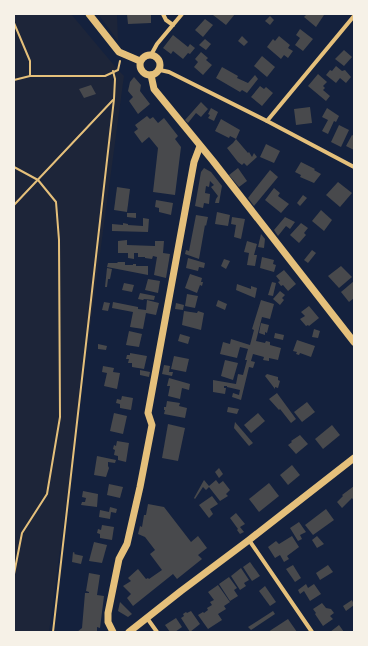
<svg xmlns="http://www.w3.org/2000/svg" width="368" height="646" viewBox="0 0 368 646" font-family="Figtree,sans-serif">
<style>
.green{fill:#1d2539}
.building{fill:#48494c}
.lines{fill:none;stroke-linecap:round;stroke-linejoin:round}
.path{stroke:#e5c07b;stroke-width:2}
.minor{stroke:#e5c07b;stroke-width:4}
.tertiary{stroke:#e5c07b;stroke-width:7}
</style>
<rect width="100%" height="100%" fill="#14213d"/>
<g class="green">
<polygon points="14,14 71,14 118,70 124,76 49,632 14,632"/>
<polygon points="98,14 117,14 118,41"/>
</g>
<g class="building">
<polygon points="127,14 151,14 151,23 128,24"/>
<polygon points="214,14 235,14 226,25 213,15"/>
<polygon points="307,14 323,14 324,15 316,27 304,17"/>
<polygon points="270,16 274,20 270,25 265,21"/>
<polygon points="205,19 213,25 203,37 195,30"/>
<polygon points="300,29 313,39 303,51 295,45 300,38 296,35"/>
<polygon points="173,35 188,47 190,44 195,48 190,54 188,53 183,59 173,51 171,54 163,48"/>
<polygon points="242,36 248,42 244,46 238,41"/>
<polygon points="279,36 290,45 288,48 293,51 288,58 284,55 281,59 267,47 273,39 275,41"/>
<polygon points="205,39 211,44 206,50 199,45"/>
<polygon points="344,50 352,57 344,66 335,59"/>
<polygon points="201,52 208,58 206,60 212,65 203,75 194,67 198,62 195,59"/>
<polygon points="262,56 275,67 267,77 254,66"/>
<polygon points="336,66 342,71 345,70 351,77 346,83 340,78 336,83 326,75 330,70 332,71"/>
<polygon points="222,67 238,76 237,78 248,83 255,75 258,79 247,93 242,90 240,92 216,78"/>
<polygon points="318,74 327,82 323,86 325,88 323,90 330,96 326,101 308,86"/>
<polygon points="134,77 141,85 140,91 150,104 138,114 129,101 133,97 128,91 130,82"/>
<polygon points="91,85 96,94 84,98 79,89"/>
<polygon points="260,86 264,89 266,87 273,93 262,106 251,97"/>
<polygon points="201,102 208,109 201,117 196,113 188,123 185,120"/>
<polygon points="310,107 312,123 296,125 294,109"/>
<polygon points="211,108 218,112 214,121 208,118 210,115 208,114"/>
<polygon points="327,108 339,116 336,122 334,121 328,134 322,131 328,120 322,117"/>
<polygon points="147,116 150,119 153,117 158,123 164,118 178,136 175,139 181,147 175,195 153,192 158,148 149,137 142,143 134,132 138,129 135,125"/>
<polygon points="221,119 240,130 236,139 248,153 249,152 252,157 254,153 257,157 247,166 244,163 242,165 238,162 227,148 233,143 236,139 230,136 229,138 215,131"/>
<polygon points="339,125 349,130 341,147 331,142"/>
<polygon points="352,135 354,136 354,150 346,146"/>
<polygon points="266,144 280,151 274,163 260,157"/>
<polygon points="301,162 315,169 314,170 321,174 314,183 300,177 301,175 295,172"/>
<polygon points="204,168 211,172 222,186 219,203 215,203 216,199 218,196 211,187 214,185 210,181 209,187 206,186 205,193 210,194 209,204 204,203 203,208 195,206 201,172"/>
<polygon points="238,168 247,181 239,187 229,175"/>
<polygon points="270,170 278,177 254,206 248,198"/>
<polygon points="338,182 352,193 340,207 326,195"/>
<polygon points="117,187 130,189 127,212 114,210"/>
<polygon points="274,188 280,193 278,196 289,204 281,213 265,200"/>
<polygon points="303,195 307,198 300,206 297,203"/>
<polygon points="156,200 173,203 171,215 159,212 159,208 155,207"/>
<polygon points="321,210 332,220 324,231 312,221"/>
<polygon points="217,212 230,215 228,226 215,224"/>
<polygon points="127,213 136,213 136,218 127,217"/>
<polygon points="196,215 208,217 206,226 205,225 199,259 185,254 186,250 189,251"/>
<polygon points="232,217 245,219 241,239 234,237 236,225 231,224"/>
<polygon points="285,217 295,222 290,229 286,226 278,236 274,230"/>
<polygon points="143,218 149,219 148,232 112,231 112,224 123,225 123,223 128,224 128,225 143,226"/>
<polygon points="301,223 308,228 304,233 306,235 299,243 290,235"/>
<polygon points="261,234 265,239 264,248 258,247"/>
<polygon points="127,240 127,245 155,246 155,241 164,241 163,253 170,254 166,278 154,275 157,257 153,256 152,259 145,258 145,257 138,257 138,253 134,253 134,259 128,258 128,253 118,253 118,241"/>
<polygon points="247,241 257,244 254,255 257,255 255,266 247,265 249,253 244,252"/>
<polygon points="312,250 316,253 308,263 304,260"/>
<polygon points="262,257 274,260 273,264 276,265 274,272 260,268"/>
<polygon points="188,258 205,263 204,268 199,267 198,271 186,268"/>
<polygon points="224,259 230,261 226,269 221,266"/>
<polygon points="118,262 125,262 125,265 133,265 133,264 136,264 136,266 148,266 148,275 107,267 108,263 117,263"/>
<polygon points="341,266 352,277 339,288 328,276"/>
<polygon points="107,268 112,269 110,279 108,279 107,287 105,287"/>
<polygon points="284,270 296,284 288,291 283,285 281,286 278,282 280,281 276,276"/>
<polygon points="190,274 202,278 201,282 203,282 202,286 200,285 197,293 185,288"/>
<polygon points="148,279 160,281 158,293 145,290"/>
<polygon points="354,281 354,298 349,302 341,292"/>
<polygon points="272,282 276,283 273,296 268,295"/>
<polygon points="124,283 134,285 132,292 122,290"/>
<polygon points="237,284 251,289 251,286 257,288 255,298 236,290"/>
<polygon points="280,291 285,295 282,298 284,300 280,305 273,299"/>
<polygon points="140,293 155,296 154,300 144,299 143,300 138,299"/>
<polygon points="187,294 198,296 195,308 185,306"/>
<polygon points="147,300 159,303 156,315 146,313 143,329 130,327 133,312 112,308 113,302 138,307 138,309 146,310"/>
<polygon points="218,300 227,304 225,310 216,306"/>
<polygon points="261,300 274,304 270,319 262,317 256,341 265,343 266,341 270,342 270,345 281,348 278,360 269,358 269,361 263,360 264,357 253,354 251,361 255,362 253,368 249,367 241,400 232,397 233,393 239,395 240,390 227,387 227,386 224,386 224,388 226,388 225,394 213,392 213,380 236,384 238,374 243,375 247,360 245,360 248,349 240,347 237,358 220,354 223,342 230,344 231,339 250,345 254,330 252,329"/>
<polygon points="104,302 110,303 108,311 102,310"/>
<polygon points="176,303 184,305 183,310 175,309"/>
<polygon points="309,306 319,318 309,326 308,325 306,326 300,319 305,316 301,312"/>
<polygon points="184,311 197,313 198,311 204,313 201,330 182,325"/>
<polygon points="261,323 269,325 267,333 265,332 265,335 259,333"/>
<polygon points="314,329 320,331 318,338 312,337"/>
<polygon points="129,331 142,334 139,347 126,345"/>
<polygon points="275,333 284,335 283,340 274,338"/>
<polygon points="180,334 190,337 188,344 178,341"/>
<polygon points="297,340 315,346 311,357 300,353 299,355 296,354 297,352 293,351"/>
<polygon points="98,344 107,346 106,350 98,349"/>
<polygon points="130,353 147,356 144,369 132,367 132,363 128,363 129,359 126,359 127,355 130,355"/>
<polygon points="174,356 189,359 186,372 171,369"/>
<polygon points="225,360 238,363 233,380 221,376"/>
<polygon points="164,365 170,366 169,372 173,372 172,376 162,374"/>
<polygon points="103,366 114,368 113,372 120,373 117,389 104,386 107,373 102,372"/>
<polygon points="140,370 150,372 149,377 140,375"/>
<polygon points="267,374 278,377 278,380 280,381 278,388 275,387 275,389 265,376"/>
<polygon points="169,378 190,384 189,390 182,388 180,399 168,396 170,386 167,386"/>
<polygon points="277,393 296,419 291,423 280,409 279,410 269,399"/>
<polygon points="122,396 133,398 131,410 120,408 120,404 116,403 117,399 121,400"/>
<polygon points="167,401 180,403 179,406 187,408 185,418 164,414 165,410 164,410 164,407 166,407"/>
<polygon points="307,402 315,412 302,422 294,412"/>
<polygon points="228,407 239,409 237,414 227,412"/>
<polygon points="114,413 127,416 123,434 110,431"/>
<polygon points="258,413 265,421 251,433 244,425"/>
<polygon points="235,422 253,443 249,446 234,428"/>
<polygon points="168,424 185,428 178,461 162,458"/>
<polygon points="332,425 340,435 323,449 315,439"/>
<polygon points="300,435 308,444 296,454 288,445 292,442 291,441"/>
<polygon points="117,441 129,443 126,462 118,460 118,456 114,455 115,450 113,449 114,445 116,446"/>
<polygon points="97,456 116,460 115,463 108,462 108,466 109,468 106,477 94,475"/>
<polygon points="292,465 300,475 288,485 280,475"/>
<polygon points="219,468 223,474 219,478 215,472"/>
<polygon points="204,480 209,486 216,480 219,484 223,481 230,490 226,494 228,496 220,501 209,487 206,490 203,487 195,499 194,498"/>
<polygon points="269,483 279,496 259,512 249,499"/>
<polygon points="109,484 123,487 120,498 107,495"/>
<polygon points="354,486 354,501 352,498 342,508 337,502 343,496 342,495"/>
<polygon points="83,491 98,494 97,507 81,505 82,502 85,502 86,498 82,497"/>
<polygon points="212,496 218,504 210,509 213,514 209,518 199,505"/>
<polygon points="148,504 164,507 191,542 198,536 207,548 198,555 202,559 177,579 173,574 133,606 127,598 131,594 123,586 131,581 128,578 138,569 146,579 148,578 149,579 162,570 150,554 155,550 145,537 138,534 140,526 142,527 144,515 146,515"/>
<polygon points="110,507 117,509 116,513 111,512 110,519 99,517 100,510 109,512"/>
<polygon points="326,509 334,520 313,535 305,525"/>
<polygon points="236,513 245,524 240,527 244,532 240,534 237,530 238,529 230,518"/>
<polygon points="299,522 306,532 300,535 302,539 298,541 290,528"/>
<polygon points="102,525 114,527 112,540 100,538 100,534 97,533 98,529 101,530"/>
<polygon points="292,536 299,547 287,556 289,559 284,562 280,555 275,558 268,547 276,541 279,544"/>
<polygon points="317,536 324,544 317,548 312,540"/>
<polygon points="94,542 107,545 102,563 89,561"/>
<polygon points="73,552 75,553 74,554 83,556 81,564 72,562"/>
<polygon points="250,562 260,576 252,581 243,567"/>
<polygon points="293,565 301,578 295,582 286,569"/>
<polygon points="328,565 333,572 320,580 316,573"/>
<polygon points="241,568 249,580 244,583 246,586 240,590 231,576"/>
<polygon points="89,573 100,575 97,595 104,596 100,628 97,627 97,632 77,632 82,628 85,593 89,593 89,592 86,591"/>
<polygon points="229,577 237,588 234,590 238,596 230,601 219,584"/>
<polygon points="306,584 308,588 314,584 321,594 310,601 304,591 300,594 298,590"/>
<polygon points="218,585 230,602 224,606 226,609 218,614 222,620 208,629 198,615 203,612 204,613 208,610 207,608 212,605 210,602 214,600 208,592"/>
<polygon points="265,586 276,602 270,606 259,591"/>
<polygon points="352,600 354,605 346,611 343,606"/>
<polygon points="120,602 132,614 128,617 118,611"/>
<polygon points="322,603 326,608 331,609 334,613 330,616 333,619 323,626 315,614 316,613 313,609"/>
<polygon points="191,611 200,624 190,632 181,618 184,616 183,614 186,612 187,613"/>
<polygon points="273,611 275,614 251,630 248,627"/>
<polygon points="176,618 182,627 175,632 170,632 165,625"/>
<polygon points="288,619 297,632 268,632"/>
<polygon points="339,625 344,632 330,632"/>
</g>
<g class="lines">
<g class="path">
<polyline points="14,23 30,61 30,76"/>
<polyline points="14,80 30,76 105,76 118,70 120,61"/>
<polyline points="14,167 38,180 56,202 59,240 60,417 47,494 22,533 14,574"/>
<polyline points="14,205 113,100"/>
<polyline points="53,632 114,99 115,79 113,71"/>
</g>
<g class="minor">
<polyline points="163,14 166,20 173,25"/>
<polyline points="151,55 157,44 182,14"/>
<polyline points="160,70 169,72 267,121 354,167"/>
<polyline points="267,121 354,16"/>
<polyline points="249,540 312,632"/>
<polyline points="147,618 157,632"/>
</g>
<g class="tertiary">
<polyline points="89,14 119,52 140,61"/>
<circle cx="150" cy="65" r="10"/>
<polyline points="151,75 154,89 213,161 354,342"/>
<polyline points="113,632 108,622 108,613 119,559 127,544 140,487 152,425 148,413 194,162 200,146"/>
<polyline points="129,632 181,591 249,540 354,458"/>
</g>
</g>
<rect width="368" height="646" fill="none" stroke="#f6f1e7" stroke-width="30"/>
</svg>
